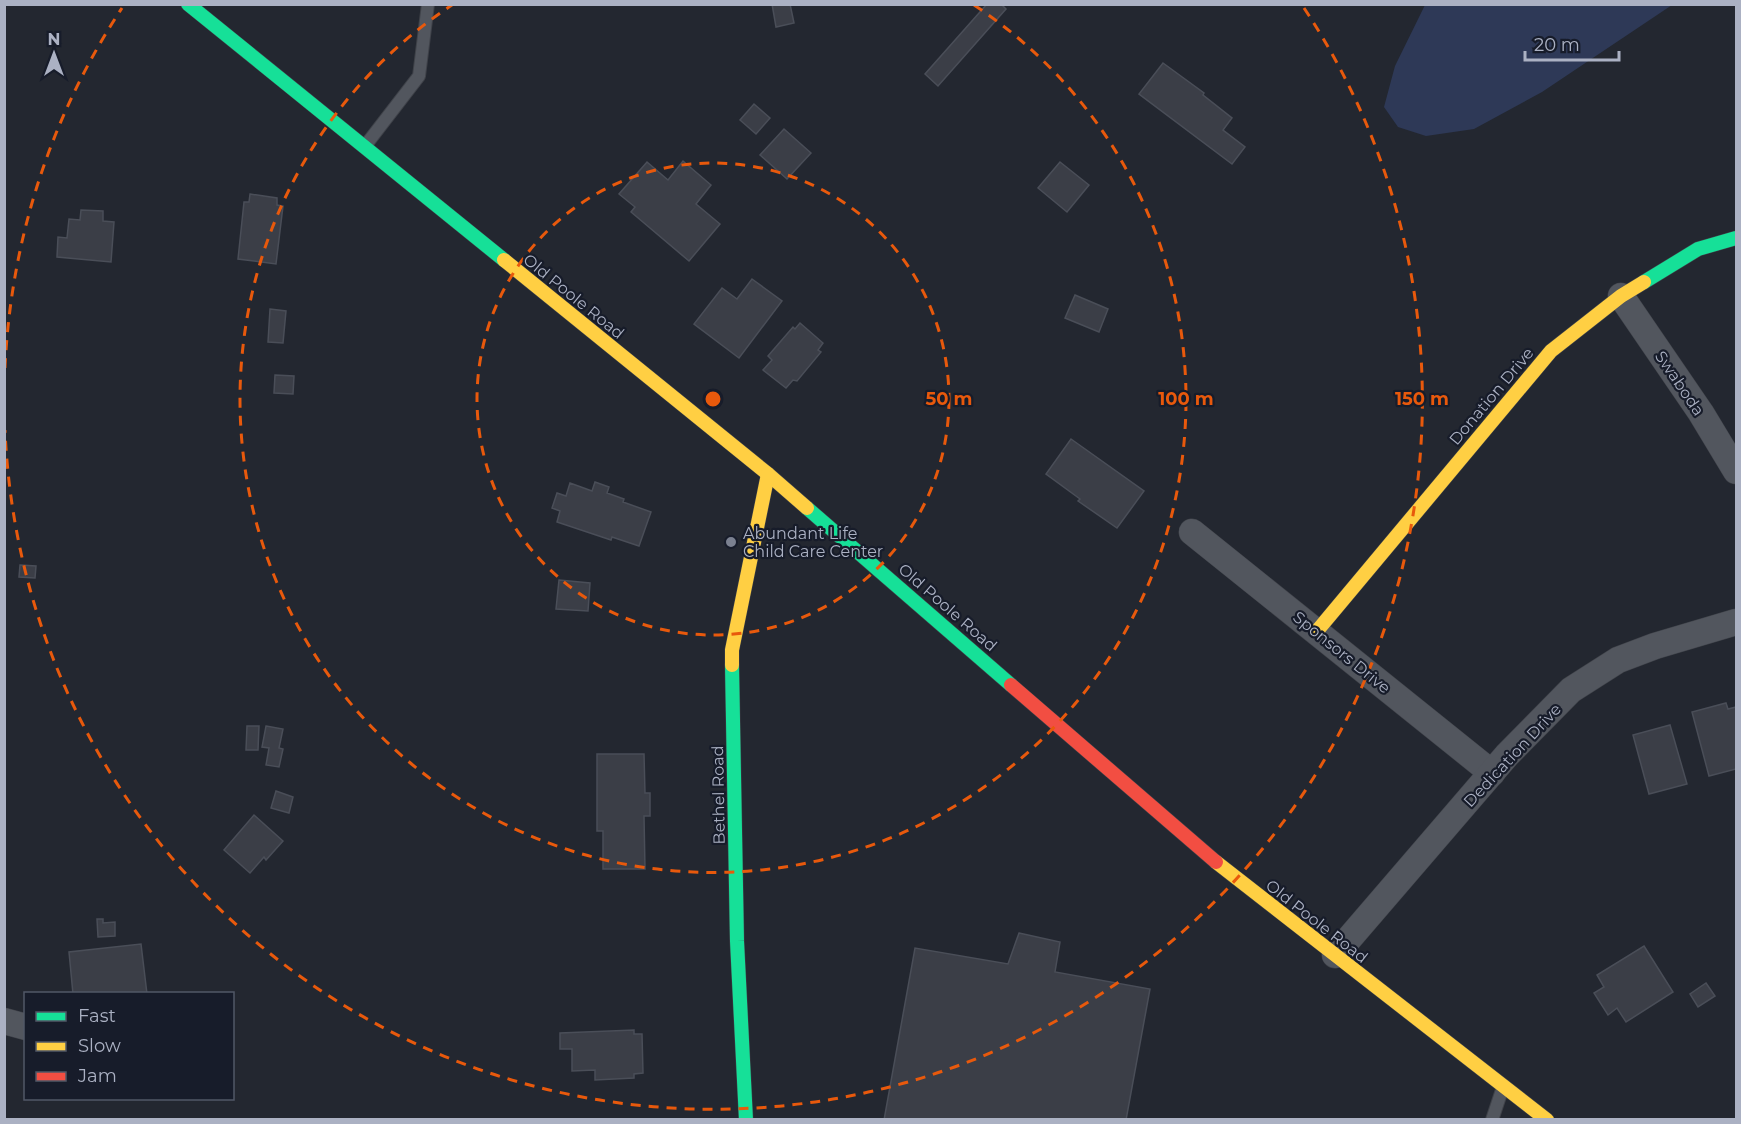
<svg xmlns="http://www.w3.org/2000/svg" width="1741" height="1124" viewBox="0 0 1741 1124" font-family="Montserrat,sans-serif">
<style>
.water{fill:#2e3957}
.building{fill:#3b3e47;stroke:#4a4e58;stroke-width:1.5}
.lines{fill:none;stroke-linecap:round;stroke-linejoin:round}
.lane-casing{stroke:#3f4249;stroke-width:14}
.street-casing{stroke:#3f4249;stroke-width:27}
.fast-casing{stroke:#3f4249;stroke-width:15}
.slow-casing{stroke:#3f4249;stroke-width:15}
.jam-casing{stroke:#3f4249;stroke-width:15}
.lane{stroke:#52565e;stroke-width:12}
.street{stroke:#52565e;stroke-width:26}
.fast{stroke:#16e098;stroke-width:14}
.slow{stroke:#ffcf43;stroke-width:14}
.jam{stroke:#f24e42;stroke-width:14}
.ring{fill:none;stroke:#e8590c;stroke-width:3;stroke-dasharray:10 8}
.poi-dot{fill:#7b8190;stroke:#171c2a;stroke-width:2}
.labels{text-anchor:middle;stroke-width:4.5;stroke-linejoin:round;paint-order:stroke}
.street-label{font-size:16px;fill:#abb1c3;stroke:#171c2a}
.poi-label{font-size:16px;fill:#abb1c3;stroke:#171c2a;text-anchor:start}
.centre{fill:#e8590c;stroke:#171c2a;stroke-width:3}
.ring-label{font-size:18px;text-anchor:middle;font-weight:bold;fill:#e8590c;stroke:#171c2a;stroke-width:4.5;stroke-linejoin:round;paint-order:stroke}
</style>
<rect width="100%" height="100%" fill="#232730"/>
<polygon class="water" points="1425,5 1425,4 1672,5 1542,92 1474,129 1426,136 1398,127 1384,107 1395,66"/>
<g class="building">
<polygon points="772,4 790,4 794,23 776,27"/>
<polygon points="987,4 1001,4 1006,9 938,86 925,74"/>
<polygon points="1163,63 1204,93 1203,95 1232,118 1223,130 1245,147 1232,164 1139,94"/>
<polygon points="754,104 770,118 756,134 740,120"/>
<polygon points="784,129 811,153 787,179 760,155"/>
<polygon points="683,161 711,185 696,204 720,224 689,261 631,212 635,207 619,194 647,162 668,180"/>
<polygon points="1060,162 1089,185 1067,212 1038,188"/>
<polygon points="250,194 277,198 277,205 283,206 276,264 238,259 244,202 249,202"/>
<polygon points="81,210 103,211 103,221 114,222 111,262 57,257 58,237 67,238 69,219 80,220"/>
<polygon points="752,279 782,301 739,358 694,324 722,288 737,299"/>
<polygon points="1075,295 1108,309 1099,332 1065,318"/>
<polygon points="270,309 286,311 283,343 268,342"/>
<polygon points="800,323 823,343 818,350 821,352 797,381 793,380 786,388 763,370 772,360 768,356 793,327 795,329"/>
<polygon points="275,375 294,376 293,394 274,393"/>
<polygon points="1071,439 1144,491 1117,528 1078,501 1080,499 1046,474"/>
<polygon points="595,482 609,487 607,493 624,499 623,502 651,512 639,546 612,537 611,540 557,522 560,511 552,508 557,493 566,496 570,483 592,491"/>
<polygon points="20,565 36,566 35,578 19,577"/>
<polygon points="559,580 590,583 588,611 556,609"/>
<polygon points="1726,703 1728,709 1736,707 1736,769 1709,776 1692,712"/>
<polygon points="1670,725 1687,784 1649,794 1633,735"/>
<polygon points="247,726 259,726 258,750 246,750"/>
<polygon points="266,726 283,729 279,748 283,749 279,767 266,765 269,748 262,747"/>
<polygon points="597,754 644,754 645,793 650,793 650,816 644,816 645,869 603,869 603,831 597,831"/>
<polygon points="276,791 293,797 289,813 271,808"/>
<polygon points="254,815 283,841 266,860 264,857 250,873 224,850"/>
<polygon points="97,919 103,919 103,923 115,922 115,936 98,937"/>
<polygon points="1019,933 1060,942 1055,972 1150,989 1126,1120 884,1120 915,948 1008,964"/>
<polygon points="141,944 147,994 73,994 69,952"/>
<polygon points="1644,946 1673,992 1626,1022 1617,1008 1608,1015 1594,993 1604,987 1597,975"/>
<polygon points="1706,983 1715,996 1698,1007 1690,994"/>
<polygon points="634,1030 634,1034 642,1034 643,1073 634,1074 634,1078 595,1080 595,1070 572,1071 572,1049 560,1049 560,1033"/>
</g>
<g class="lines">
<defs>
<g id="lane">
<polyline points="365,146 419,76 428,4"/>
<polyline points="1492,1120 1503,1087"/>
</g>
<g id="street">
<polyline points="1621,296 1701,413 1736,471"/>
<polyline points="1192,532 1492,773"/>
<polyline points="1335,955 1507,755 1571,690 1618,660 1655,646 1736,622"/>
<polyline points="4,1021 26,1027"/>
</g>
<g id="fast">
<polyline points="188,4 504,260"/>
<polyline points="1644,282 1698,249 1736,238"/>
<polyline points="807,508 1011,685"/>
<polyline points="732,665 737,941 746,1120"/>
</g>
<g id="slow">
<polyline points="504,260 768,474 807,508"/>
<polyline points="1317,631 1551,351 1621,296 1644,282"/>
<polyline points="732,665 732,650 768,474"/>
<polyline points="1216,862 1547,1120"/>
</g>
<polyline id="jam" points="1011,685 1216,862"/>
</defs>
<use href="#lane" class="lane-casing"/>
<use href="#street" class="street-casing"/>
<use href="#fast" class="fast-casing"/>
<use href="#slow" class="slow-casing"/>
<use href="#jam" class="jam-casing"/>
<use href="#lane" class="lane"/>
<use href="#street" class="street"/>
<use href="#fast" class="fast"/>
<use href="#slow" class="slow"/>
<use href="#jam" class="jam"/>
</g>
<g class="ring">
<circle cx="713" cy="399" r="236"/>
<path d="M974 5A473 473 0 1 1 452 5"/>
<path d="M5 368A709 709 0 0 1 122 8M1304 8A709 709 0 1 1 5 430"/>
</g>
<circle class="poi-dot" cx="731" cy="542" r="6"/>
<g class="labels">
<g class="street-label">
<text transform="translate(574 296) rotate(39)" y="6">Old Poole Road</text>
<text transform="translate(1680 383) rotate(56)" y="6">Swaboda</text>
<text transform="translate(1491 396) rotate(-50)" y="6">Donation Drive</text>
<text transform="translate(948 607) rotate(41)" y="6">Old Poole Road</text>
<text transform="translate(1342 652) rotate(39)" y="6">Sponsors Drive</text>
<text transform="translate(1512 755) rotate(-47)" y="6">Dedication Drive</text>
<text transform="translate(718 795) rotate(-91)" y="6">Bethel Road</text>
<text transform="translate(1317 921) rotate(38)" y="6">Old Poole Road</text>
</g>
<g class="poi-label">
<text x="743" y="539">Abundant Life<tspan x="743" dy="18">Child Care Center</tspan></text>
</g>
</g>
<circle cx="713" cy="399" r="9" class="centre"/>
<g class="ring-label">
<text x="949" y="405">50 m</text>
<text x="1186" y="405">100 m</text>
<text x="1422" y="405">150 m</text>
</g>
<rect width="1741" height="1124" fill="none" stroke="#abb1c3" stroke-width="12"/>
<rect x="24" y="992" width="210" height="108" fill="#171c2a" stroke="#525867" stroke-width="1.5"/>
<rect x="36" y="1012" width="30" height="9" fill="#16e098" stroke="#525867" stroke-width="1.5"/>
<text x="78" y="1022" font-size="18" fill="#abb1c3">Fast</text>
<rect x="36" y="1042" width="30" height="9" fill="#ffcf43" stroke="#525867" stroke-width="1.5"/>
<text x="78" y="1052" font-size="18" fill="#abb1c3">Slow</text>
<rect x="36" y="1072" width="30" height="9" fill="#f24e42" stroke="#525867" stroke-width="1.5"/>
<text x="78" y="1082" font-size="18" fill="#abb1c3">Jam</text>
<g transform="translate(54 54)" stroke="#171c2a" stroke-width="4.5" paint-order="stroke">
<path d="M0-4.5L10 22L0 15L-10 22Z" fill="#abb1c3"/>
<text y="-9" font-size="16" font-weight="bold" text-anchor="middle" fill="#abb1c3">N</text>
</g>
<path d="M1525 51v9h94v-9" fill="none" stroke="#abb1c3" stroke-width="3"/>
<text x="1534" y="51" font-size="18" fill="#abb1c3" stroke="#171c2a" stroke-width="4.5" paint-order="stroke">20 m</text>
</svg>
